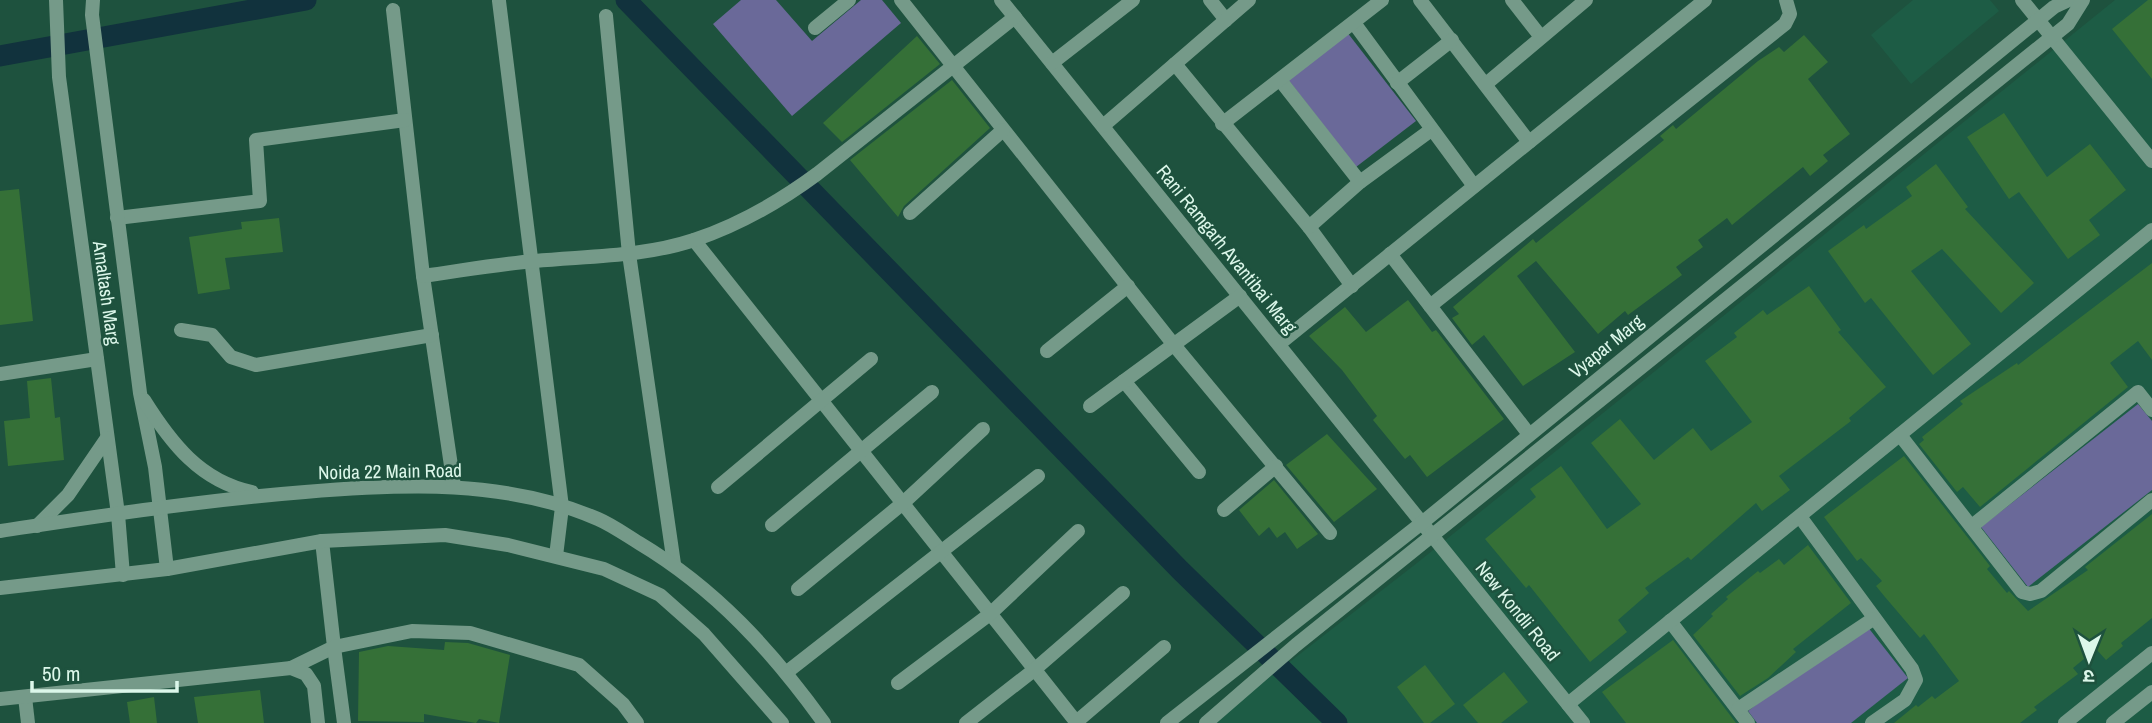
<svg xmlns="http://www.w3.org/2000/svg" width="2152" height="723" viewBox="0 0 2152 723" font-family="'Archivo Narrow','Noto Sans Devanagari',sans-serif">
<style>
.built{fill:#1d5c45}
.green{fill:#6a6999}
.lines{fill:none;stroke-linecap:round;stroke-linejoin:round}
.canal{stroke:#11323d;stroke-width:21}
.building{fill:#357037}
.minor{stroke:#759a89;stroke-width:14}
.tertiary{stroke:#759a89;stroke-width:14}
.labels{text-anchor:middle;stroke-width:5;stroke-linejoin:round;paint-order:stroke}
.street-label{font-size:19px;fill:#dcf7ea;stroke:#1e523e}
</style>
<rect width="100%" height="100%" fill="#1e523e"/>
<g class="built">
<polygon points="1913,0 1990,0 1999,11 1911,84 1871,35"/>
<polygon points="2115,0 2152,0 2152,723 1211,723 1417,563"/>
</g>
<g class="green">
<polygon points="741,0 776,0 812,41 861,0 882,0 901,23 792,116 713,24"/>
<polygon points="1343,27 1416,121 1356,167 1283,73"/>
<polygon points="2138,404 2152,421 2152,490 2028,587 1981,527"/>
<polygon points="1863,621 1908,678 1851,723 1757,723 1748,711"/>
</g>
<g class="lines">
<g class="canal">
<polyline points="626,0 1180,570 1337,723"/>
<polyline points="0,56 306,0"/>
</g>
</g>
<g class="building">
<polygon points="2148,0 2152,0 2152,79 2112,29"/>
<polygon points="1804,35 1828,62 1808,79 1850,134 1823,155 1828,161 1810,176 1803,167 1732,225 1727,218 1698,240 1703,247 1676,267 1682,275 1628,315 1625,311 1598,334 1536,261 1517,276 1575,352 1523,386 1484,335 1472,345 1452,318 1459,314 1453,307 1533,239 1536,243 1664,140 1660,136 1673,125 1676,129 1758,61 1779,47 1784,52"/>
<polygon points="917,36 940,64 842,142 823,123"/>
<polygon points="952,80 990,128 904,206 898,217 850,160"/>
<polygon points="2004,113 2047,177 2090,144 2126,190 2089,220 2100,235 2068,259 2019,192 2009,199 1967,137"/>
<polygon points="1936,164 1968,207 1965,209 2034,283 2001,313 1942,249 1911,271 1971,344 1933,375 1871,298 1865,303 1828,251 1864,225 1866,229 1912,196 1906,187"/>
<polygon points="19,189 33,321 0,325 0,191"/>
<polygon points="279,218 283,252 225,258 230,289 198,294 189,237 242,229 241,222"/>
<polygon points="2152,263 2152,360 2138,341 2110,363 2128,387 1980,507 1963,487 1957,492 1919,444 1924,440 1922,437 1963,404 1960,401 2017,363 2018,365"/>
<polygon points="1809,286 1841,330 1838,332 1886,387 1849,418 1851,421 1779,476 1790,490 1762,511 1756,503 1691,560 1688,557 1645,588 1649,593 1618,620 1627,632 1590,662 1529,585 1526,588 1485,539 1536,497 1530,489 1561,466 1607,529 1641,504 1591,443 1620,419 1654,460 1693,428 1711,451 1752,422 1705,361 1737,337 1734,333 1763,310 1767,315"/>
<polygon points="1408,300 1432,332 1436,330 1504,419 1427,477 1410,455 1405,459 1373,420 1377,416 1342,370 1309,336 1345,307 1366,332"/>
<polygon points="51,378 55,418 60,417 64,460 8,466 4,421 30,418 27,381"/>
<polygon points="1327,434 1377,489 1334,522 1286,465"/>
<polygon points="1904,456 1990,566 1987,569 2007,593 2009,591 2028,611 2088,570 2085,567 2152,514 2152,618 2121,643 2123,646 2106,660 2096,649 2073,668 2078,674 2034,707 2037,710 2020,723 1894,723 1916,705 1918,707 1932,696 1935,699 1959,681 1924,634 1920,638 1885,597 1876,586 1882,581 1861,558 1857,561 1824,517"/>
<polygon points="1274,480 1318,534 1297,549 1285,532 1277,538 1269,527 1259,536 1239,510"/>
<polygon points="1808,545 1851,603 1793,649 1796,652 1768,678 1740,696 1693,635 1713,616 1711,614 1728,599 1726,597 1758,571 1760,573 1779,559 1784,565"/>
<polygon points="1673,640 1736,723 1626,723 1602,692"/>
<polygon points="445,642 468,643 510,655 499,723 479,719 476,723 424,714 424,722 358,721 359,652 388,646 444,650"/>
<polygon points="1425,665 1455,704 1430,723 1424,723 1397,687"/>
<polygon points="1504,672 1528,702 1501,723 1478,723 1463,705"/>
<polygon points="260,690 264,723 198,723 194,697"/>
<polygon points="154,697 157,723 130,723 127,702"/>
</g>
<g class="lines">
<g class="minor">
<polyline points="901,0 1174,345 1330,533"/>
<polyline points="1001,0 1583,723"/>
<polyline points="1210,0 1226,20"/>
<polyline points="1420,0 1529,142"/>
<polyline points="1512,0 1541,37"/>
<polyline points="2022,0 2152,161"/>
<polyline points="499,1 562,507 556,556"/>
<polyline points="393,10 423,276 454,486"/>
<polyline points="606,16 629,254 674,564"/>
<polyline points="1354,23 1474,186"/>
<polyline points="815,28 849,0"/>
<polyline points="1052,63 1133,0"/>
<polyline points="1175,64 1309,227 1352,286"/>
<polyline points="1280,80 1360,182"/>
<polyline points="1397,83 1452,40"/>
<polyline points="1486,84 1586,0"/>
<polyline points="1222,124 1382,0"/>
<polyline points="1103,126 1249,0"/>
<polyline points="910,213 1003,130"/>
<polyline points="117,218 260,201 256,140 405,120"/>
<polyline points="1309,227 1360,182 1431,130"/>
<polyline points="694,240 1077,723"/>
<polyline points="1390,254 1528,433"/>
<path d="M423,276c37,-5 74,-12 112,-15 53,-5 108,-4 159,-21 45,-15 85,-38 123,-66l198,-157"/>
<polyline points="1430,306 1785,24 1790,14 1786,0"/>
<polyline points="181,330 212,335 231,357 256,365 432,335"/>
<polyline points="1279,344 1705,0"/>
<polyline points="1047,351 1128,286"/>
<polyline points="0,374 97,359"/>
<polyline points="1124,381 1199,472"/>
<polyline points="1090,406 1240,296"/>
<polyline points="1900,435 2022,592 2030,594 2041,591 2152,500"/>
<polyline points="718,487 871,359"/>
<polyline points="1224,510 1276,466"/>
<polyline points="1801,518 1912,669 1916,680 1905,700 1872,723"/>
<polyline points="772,525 932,392"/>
<polyline points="1972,526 2138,392 2152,410"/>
<polyline points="798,589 903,503 983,429"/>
<polyline points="1670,621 1748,723"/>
<polyline points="291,668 334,647 322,541"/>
<polyline points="787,672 1038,476"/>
<polyline points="898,683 990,614 1078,531"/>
<polyline points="25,697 28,723"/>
<polyline points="0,699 291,668 306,674 314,686 318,723"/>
<polyline points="1568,704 2152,230"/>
<polyline points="1738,709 1873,619"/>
<polyline points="344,723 334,647 412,631 470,633 579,665 623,704 637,723"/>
<polyline points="966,723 1034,670 1123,593"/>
<polyline points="1075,723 1164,647"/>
</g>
<g class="tertiary">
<polyline points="56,0 59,77 118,514 123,575"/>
<polyline points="93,0 92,15 140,393 155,467 167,569"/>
<path d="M144,400c27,43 56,81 108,92"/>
<polyline points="37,526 68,495 107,438"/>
<path d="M0,531c101,-15 203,-31 305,-39 98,-8 201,-13 293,27 14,6 28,16 41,24 77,46 133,108 185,180"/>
<polyline points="0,588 167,569 322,541 445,535 508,545 604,569 660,595 704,634 782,723"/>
<polyline points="1167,723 1423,522 2054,7 2069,0"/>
<polyline points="1206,723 1296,645 2068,24 2083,0"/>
<polyline points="2065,723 2152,653"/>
<polyline points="2113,723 2152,692"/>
</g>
</g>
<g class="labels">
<g class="street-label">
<text transform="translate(1227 249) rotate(51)" y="7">Rani Ramgarh Avantibai Marg</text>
<text transform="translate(107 293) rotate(82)" y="7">Amaltash Marg</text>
<text transform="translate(1606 346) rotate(-39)" y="7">Vyapar Marg</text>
<text transform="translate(390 471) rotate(-1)" y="7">Noida 22 Main Road</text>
<text transform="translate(1518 611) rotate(51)" y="7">New Kondli Road</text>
</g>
</g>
<g transform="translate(2089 660) rotate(181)" stroke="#1e523e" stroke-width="5" paint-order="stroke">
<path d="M0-5L12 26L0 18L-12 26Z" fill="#dcf7ea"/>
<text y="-10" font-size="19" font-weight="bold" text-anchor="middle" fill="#dcf7ea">उ</text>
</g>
<path d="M32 681v10h145v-10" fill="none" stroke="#dcf7ea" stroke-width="3.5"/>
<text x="42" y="681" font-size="21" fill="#dcf7ea" stroke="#1e523e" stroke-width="5" paint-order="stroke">50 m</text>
</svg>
